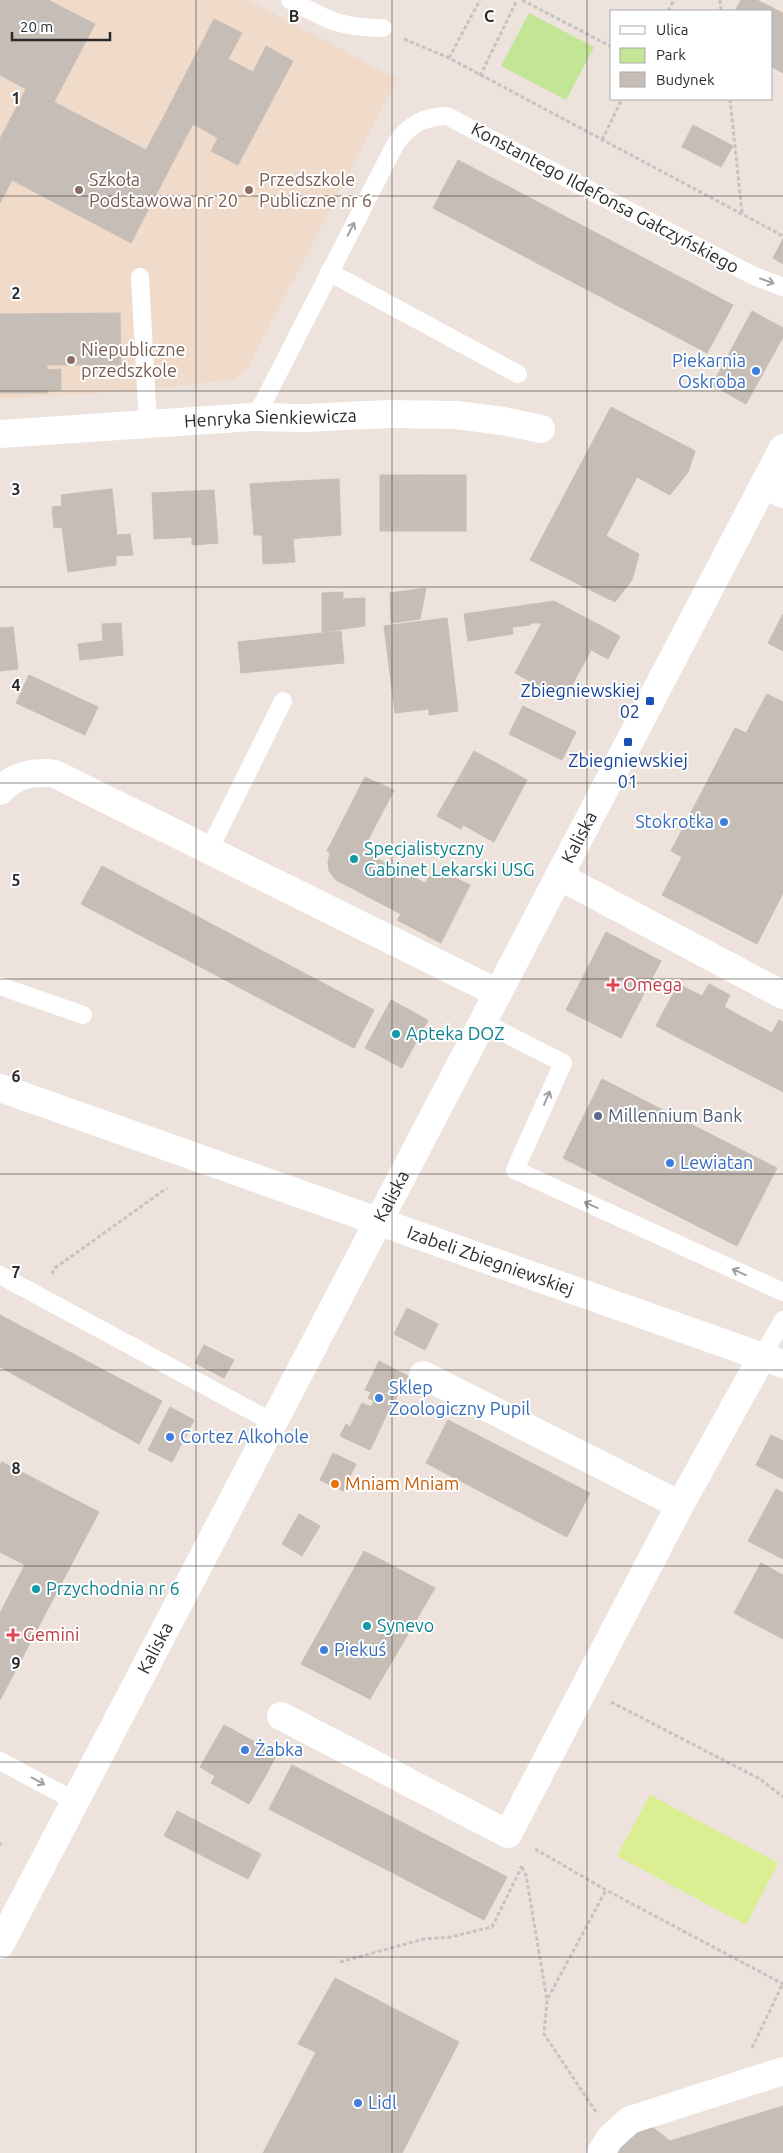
<svg xmlns="http://www.w3.org/2000/svg" width="783" height="2153" viewBox="0 0 783 2153" font-family="Ubuntu,sans-serif">
<style>
.education{fill:#f0dbcb}
.green{fill:#c3e696}
.pitch{fill:#dbee91}
.building{fill:#c6bdb7;stroke:#c9beb5}
.lines{fill:none;stroke-linecap:round;stroke-linejoin:round}
.path{stroke:#c4c4c4;stroke-width:3;stroke-dasharray:4 2.5;stroke-linecap:butt}
.lane{stroke:#fff;stroke-width:18}
.street{stroke:#fff;stroke-width:28}
.secondary{stroke:#fff;stroke-width:28}
.oneway{stroke:#a0a0a0}
.grid{fill:none;stroke:#2b2b2b;stroke-width:1;stroke-opacity:0.55}
.education-dot{fill:#8d6e63;stroke:#fff;stroke-width:2}
.shop-dot{fill:#3f7fe0;stroke:#fff;stroke-width:2}
.transit-dot{fill:#1a4fb4;stroke:#fff;stroke-width:2}
.culture-dot{fill:#0f9aa8;stroke:#fff;stroke-width:2}
.health-dot{fill:#e0444e;stroke:#fff;stroke-width:2}
.service-dot{fill:#5c6f8a;stroke:#fff;stroke-width:2}
.food-dot{fill:#e8710a;stroke:#fff;stroke-width:2}
.labels{text-anchor:middle;stroke-width:4;stroke-linejoin:round;paint-order:stroke}
.education-label{font-size:18px;fill:#785e54;stroke:#fff;text-anchor:start}
.street-label{font-size:18px;fill:#2b2b2b;stroke:#fff}
.shop-label{font-size:18px;fill:#366cbe;stroke:#fff;text-anchor:start}
.transit-label{font-size:18px;fill:#164399;stroke:#fff;text-anchor:end}
.culture-label{font-size:18px;fill:#0d838f;stroke:#fff;text-anchor:start}
.health-label{font-size:18px;fill:#be3a42;stroke:#fff;text-anchor:start}
.service-label{font-size:18px;fill:#4e5e75;stroke:#fff;text-anchor:start}
.food-label{font-size:18px;fill:#c56008;stroke:#fff;text-anchor:start}
.grid-label{font-size:16px;text-anchor:middle;font-weight:bold;fill:#2b2b2b;stroke:#fff;stroke-width:4;stroke-linejoin:round;paint-order:stroke}
</style>
<rect width="100%" height="100%" fill="#ede2dc"/>
<polygon class="education" points="0,0 249,0 397,79 248,368 235,379 144,390 0,399"/>
<polygon class="green" points="529,13 594,47 566,100 501,66"/>
<polygon class="pitch" points="650,1795 778,1863 746,1925 617,1856"/>
<g class="building">
<polygon points="0,0 48,0 95,24 54,102 146,150 160,124 186,137 131,243 12,180 0,203 0,139 26,89 0,75"/>
<polygon points="741,0 757,0 783,13 783,73 772,67 772,11 735,11"/>
<polygon points="214,19 242,33 228,59 253,72 266,46 293,61 238,165 211,151 218,138 193,124 186,137 160,124"/>
<polygon points="693,125 733,146 721,167 682,147"/>
<polygon points="458,160 733,305 707,353 433,208"/>
<polygon points="783,239 783,264 773,258"/>
<polygon points="752,311 783,328 783,337 746,404 712,385"/>
<polygon points="120,313 121,365 47,365 47,370 61,369 61,390 47,390 47,393 0,393 0,314"/>
<polygon points="611,407 695,451 688,472 670,495 637,477 606,536 639,554 632,580 615,602 530,560"/>
<rect x="380" y="475" width="42" height="56"/>
<rect x="422" y="475" width="44" height="56"/>
<polygon points="339,479 341,535 299,538 295,481"/>
<polygon points="295,481 299,538 293,539 295,562 263,564 262,535 254,535 250,484"/>
<polygon points="112,489 117,535 130,534 133,555 116,556 116,565 95,568 85,492"/>
<polygon points="214,490 218,543 192,545 192,537 154,539 152,493"/>
<polygon points="85,492 95,568 68,572 62,527 54,528 52,507 62,506 61,495"/>
<polygon points="426,588 420,619 391,623 390,593"/>
<polygon points="343,592 343,599 365,598 365,626 322,632 322,593"/>
<polygon points="554,601 620,636 608,659 542,623"/>
<polygon points="554,601 542,623 530,623 530,625 512,627 513,634 468,641 464,614"/>
<polygon points="783,614 783,651 768,643"/>
<polygon points="447,618 458,711 429,715 429,709 395,713 384,626"/>
<polygon points="121,623 123,655 80,660 78,644 103,641 102,624"/>
<polygon points="542,623 591,650 564,700 515,673"/>
<polygon points="13,627 18,669 0,671 0,628"/>
<polygon points="341,631 344,663 241,673 238,642"/>
<polygon points="29,675 98,707 85,735 16,703"/>
<polygon points="767,694 783,702 783,893 757,944 662,895 682,857 671,851 735,728 746,733"/>
<polygon points="523,706 576,732 562,760 509,734"/>
<polygon points="474,751 527,780 494,842 463,825 461,829 437,816"/>
<polygon points="365,777 394,790 367,842 372,856 425,883 429,877 442,872 470,885 441,943 397,920 401,914 336,880 329,871 328,862 330,853 327,851"/>
<polygon points="102,866 374,1010 354,1048 81,904"/>
<polygon points="606,932 661,961 621,1038 566,1010"/>
<polygon points="678,984 702,996 709,984 730,995 724,1007 772,1033 779,1020 783,1022 783,1092 656,1026"/>
<polygon points="391,1000 428,1020 402,1068 365,1048"/>
<polygon points="602,1079 777,1168 737,1246 563,1158"/>
<polygon points="407,1308 438,1324 425,1350 394,1334"/>
<polygon points="0,1315 162,1401 139,1444 0,1367"/>
<polygon points="204,1345 234,1360 224,1378 195,1363"/>
<polygon points="379,1361 408,1376 387,1414 371,1407 374,1401 368,1398 371,1392 365,1390"/>
<polygon points="362,1403 387,1414 370,1450 340,1436 346,1424 350,1427"/>
<polygon points="170,1407 194,1420 172,1462 148,1450"/>
<polygon points="448,1420 590,1493 567,1537 426,1463"/>
<polygon points="771,1435 783,1441 783,1479 756,1465"/>
<polygon points="333,1453 356,1464 343,1491 320,1480"/>
<polygon points="2,1462 99,1512 0,1700 0,1613 25,1565 0,1552 0,1465"/>
<polygon points="776,1489 783,1493 783,1559 748,1541"/>
<polygon points="299,1514 320,1526 302,1556 282,1544"/>
<polygon points="364,1551 435,1588 370,1699 301,1664"/>
<polygon points="761,1563 783,1575 783,1639 734,1613"/>
<polygon points="224,1725 277,1754 266,1775 212,1746"/>
<polygon points="212,1746 266,1775 249,1804 211,1783 215,1776 200,1767"/>
<polygon points="292,1765 507,1877 484,1920 269,1809"/>
<polygon points="177,1811 261,1854 248,1879 164,1836"/>
<polygon points="335,1978 459,2042 402,2153 263,2153 316,2052 298,2044"/>
<polygon points="783,2106 783,2153 673,2153 670,2141"/>
<polygon points="651,2126 670,2141 673,2153 614,2153 624,2133"/>
</g>
<g class="lines">
<g class="path">
<polyline points="522,0 612,47"/>
<polyline points="720,0 721,11"/>
<polyline points="668,11 674,0"/>
<polyline points="404,39 449,58 783,236"/>
<polyline points="449,58 480,0"/>
<polyline points="480,76 517,0"/>
<polyline points="730,99 742,213"/>
<polyline points="602,140 622,99"/>
<polyline points="52,1274 55,1268 167,1188"/>
<polyline points="611,1702 760,1779 783,1797"/>
<polyline points="0,1844 2,1844"/>
<polyline points="535,1849 606,1890 783,1984"/>
<polyline points="522,1867 526,1875 547,2000"/>
<polyline points="340,1962 424,1939 450,1937 492,1927 522,1866"/>
<polyline points="752,2048 783,1983"/>
<polyline points="596,2112 544,2034 547,2000 606,1890"/>
</g>
<g class="lane">
<path d="M290,0c37,20 51,28 93,28"/>
<polyline points="329,272 518,374"/>
<polyline points="140,277 148,425"/>
<path d="M253,417l10,-14 133,-260c14,-19 28,-26 51,-27l307,160 29,11"/>
<polyline points="209,850 283,701"/>
<polyline points="0,986 83,1015"/>
<polyline points="483,1022 563,1063 515,1170 783,1292"/>
<polyline points="0,1275 274,1423"/>
<polyline points="762,1357 783,1320"/>
<polyline points="0,1761 75,1801"/>
</g>
<g class="street">
<path id="s1" d="M0,434l253,-17 51,1 85,-4 67,1 47,6 38,8"/>
<polyline points="764,484 783,494"/>
<path d="M0,791c14,-16 35,-20 55,-17l443,219"/>
<polyline points="559,876 783,995"/>
<polyline points="423,1375 680,1505"/>
<polyline points="281,1716 508,1834 680,1505 762,1357"/>
<polyline points="601,2153 610,2138 630,2120 783,2071"/>
</g>
<g class="secondary">
<path id="s2" d="M0,1088l783,276"/>
<path id="s3" d="M0,1945l783,-1497"/>
</g>
</g>
<defs><path id="oneway-shaft" d="M-6 0H5M1.5-3L5.5 0L1.5 3" fill="none" stroke-width="1.6" stroke-linecap="round" stroke-linejoin="round" transform="scale(1.25)"/></defs>
<g class="oneway">
<use href="#oneway-shaft" transform="translate(351 229) rotate(-63)"/>
<use href="#oneway-shaft" transform="translate(767 281) rotate(20)"/>
<use href="#oneway-shaft" transform="translate(547 1098) rotate(-66)"/>
<use href="#oneway-shaft" transform="translate(591 1205) rotate(-156)"/>
<use href="#oneway-shaft" transform="translate(739 1272) rotate(-156)"/>
<use href="#oneway-shaft" transform="translate(38 1781) rotate(28)"/>
</g>
<path class="grid" d="M196,0v2153M392,0v2153M587,0v2153M0,196h783M0,391h783M0,587h783M0,783h783M0,979h783M0,1174h783M0,1370h783M0,1566h783M0,1762h783M0,1957h783"/>
<g class="education-dot">
<circle cx="79" cy="190" r="5"/>
<circle cx="249" cy="190" r="5"/>
<circle cx="71" cy="360" r="5"/>
</g>
<g class="shop-dot">
<circle cx="756" cy="371" r="5"/>
<circle cx="724" cy="822" r="5"/>
<circle cx="670" cy="1163" r="5"/>
<circle cx="379" cy="1398" r="5"/>
<circle cx="170" cy="1437" r="5"/>
<circle cx="324" cy="1650" r="5"/>
<circle cx="245" cy="1750" r="5"/>
<circle cx="358" cy="2103" r="5"/>
</g>
<g class="transit-dot">
<rect x="645" y="696" width="10" height="10" rx="2.5"/>
<rect x="623" y="737" width="10" height="10" rx="2.5"/>
</g>
<g class="culture-dot">
<circle cx="354" cy="859" r="5"/>
<circle cx="396" cy="1034" r="5"/>
<circle cx="36" cy="1589" r="5"/>
<circle cx="367" cy="1626" r="5"/>
</g>
<g class="health-dot">
<path d="M610.5 977.5h5v5h5v5h-5v5h-5v-5h-5v-5h5z"/>
<path d="M10.5 1627.5h5v5h5v5h-5v5h-5v-5h-5v-5h5z"/>
</g>
<circle class="service-dot" cx="598" cy="1116" r="5"/>
<circle class="food-dot" cx="335" cy="1484" r="5"/>
<g class="labels">
<g class="education-label">
<text x="89" y="186">Szkoła<tspan x="89" dy="21">Podstawowa nr 20</tspan></text>
<text x="259" y="186">Przedszkole<tspan x="259" dy="21">Publiczne nr 6</tspan></text>
<text x="81" y="356">Niepubliczne<tspan x="81" dy="21">przedszkole</tspan></text>
</g>
<g class="street-label">
<text transform="translate(605 198) rotate(28)" y="6">Konstantego Ildefonsa Gałczyńskiego</text>
<text dy="6" stroke="none"><textPath href="#s1" startOffset="271">Henryka Sienkiewicza</textPath></text>
<text dy="6" stroke="none"><textPath href="#s3" startOffset="1250">Kaliska</textPath></text>
<text dy="6" stroke="none"><textPath href="#s3" startOffset="845">Kaliska</textPath></text>
<text dy="6" stroke="none"><textPath href="#s2" startOffset="520">Izabeli Zbiegniewskiej</textPath></text>
<text dy="6" stroke="none"><textPath href="#s3" startOffset="335">Kaliska</textPath></text>
</g>
<g class="shop-label">
<text x="746" y="367" text-anchor="end">Piekarnia<tspan x="746" dy="21">Oskroba</tspan></text>
<text x="714" y="828" text-anchor="end">Stokrotka</text>
<text x="680" y="1169">Lewiatan</text>
<text x="389" y="1394">Sklep<tspan x="389" dy="21">Zoologiczny Pupil</tspan></text>
<text x="180" y="1443">Cortez Alkohole</text>
<text x="334" y="1656">Piekuś</text>
<text x="255" y="1756">Żabka</text>
<text x="368" y="2109">Lidl</text>
</g>
<g class="transit-label">
<text x="640" y="697">Zbiegniewskiej<tspan x="640" dy="21">02</tspan></text>
<text x="628" y="767" text-anchor="middle">Zbiegniewskiej<tspan x="628" dy="21">01</tspan></text>
</g>
<g class="culture-label">
<text x="364" y="855">Specjalistyczny<tspan x="364" dy="21">Gabinet Lekarski USG</tspan></text>
<text x="406" y="1040">Apteka DOZ</text>
<text x="46" y="1595">Przychodnia nr 6</text>
<text x="377" y="1632">Synevo</text>
</g>
<g class="health-label">
<text x="623" y="991">Omega</text>
<text x="23" y="1641">Gemini</text>
</g>
<g class="service-label">
<text x="608" y="1122">Millennium Bank</text>
</g>
<g class="food-label">
<text x="345" y="1490">Mniam Mniam</text>
</g>
</g>
<g class="grid-label">
<text x="294" y="22">B</text>
<text x="489" y="22">C</text>
<text x="16" y="104">1</text>
<text x="16" y="299">2</text>
<text x="16" y="495">3</text>
<text x="16" y="691">4</text>
<text x="16" y="886">5</text>
<text x="16" y="1082">6</text>
<text x="16" y="1278">7</text>
<text x="16" y="1474">8</text>
<text x="16" y="1669">9</text>
</g>
<rect x="610" y="10" width="162" height="90" fill="#ffffff" stroke="#aaaaaa"/>
<rect x="620" y="26" width="25" height="8" fill="#ffffff" stroke="#aaaaaa"/>
<text x="656" y="35" font-size="15" fill="#2b2b2b">Ulica</text>
<rect x="620" y="48" width="25" height="15" fill="#c3e696" stroke="#aaaaaa"/>
<text x="656" y="60" font-size="15" fill="#2b2b2b">Park</text>
<rect x="620" y="72" width="25" height="15" fill="#c6bdb7" stroke="#aaaaaa"/>
<text x="656" y="85" font-size="15" fill="#2b2b2b">Budynek</text>
<path d="M12 32v8h98v-8" fill="none" stroke="#2b2b2b" stroke-width="2.5"/>
<text x="20" y="32" font-size="15" fill="#2b2b2b" stroke="#ffffff" stroke-width="4" paint-order="stroke">20 m</text>
</svg>
